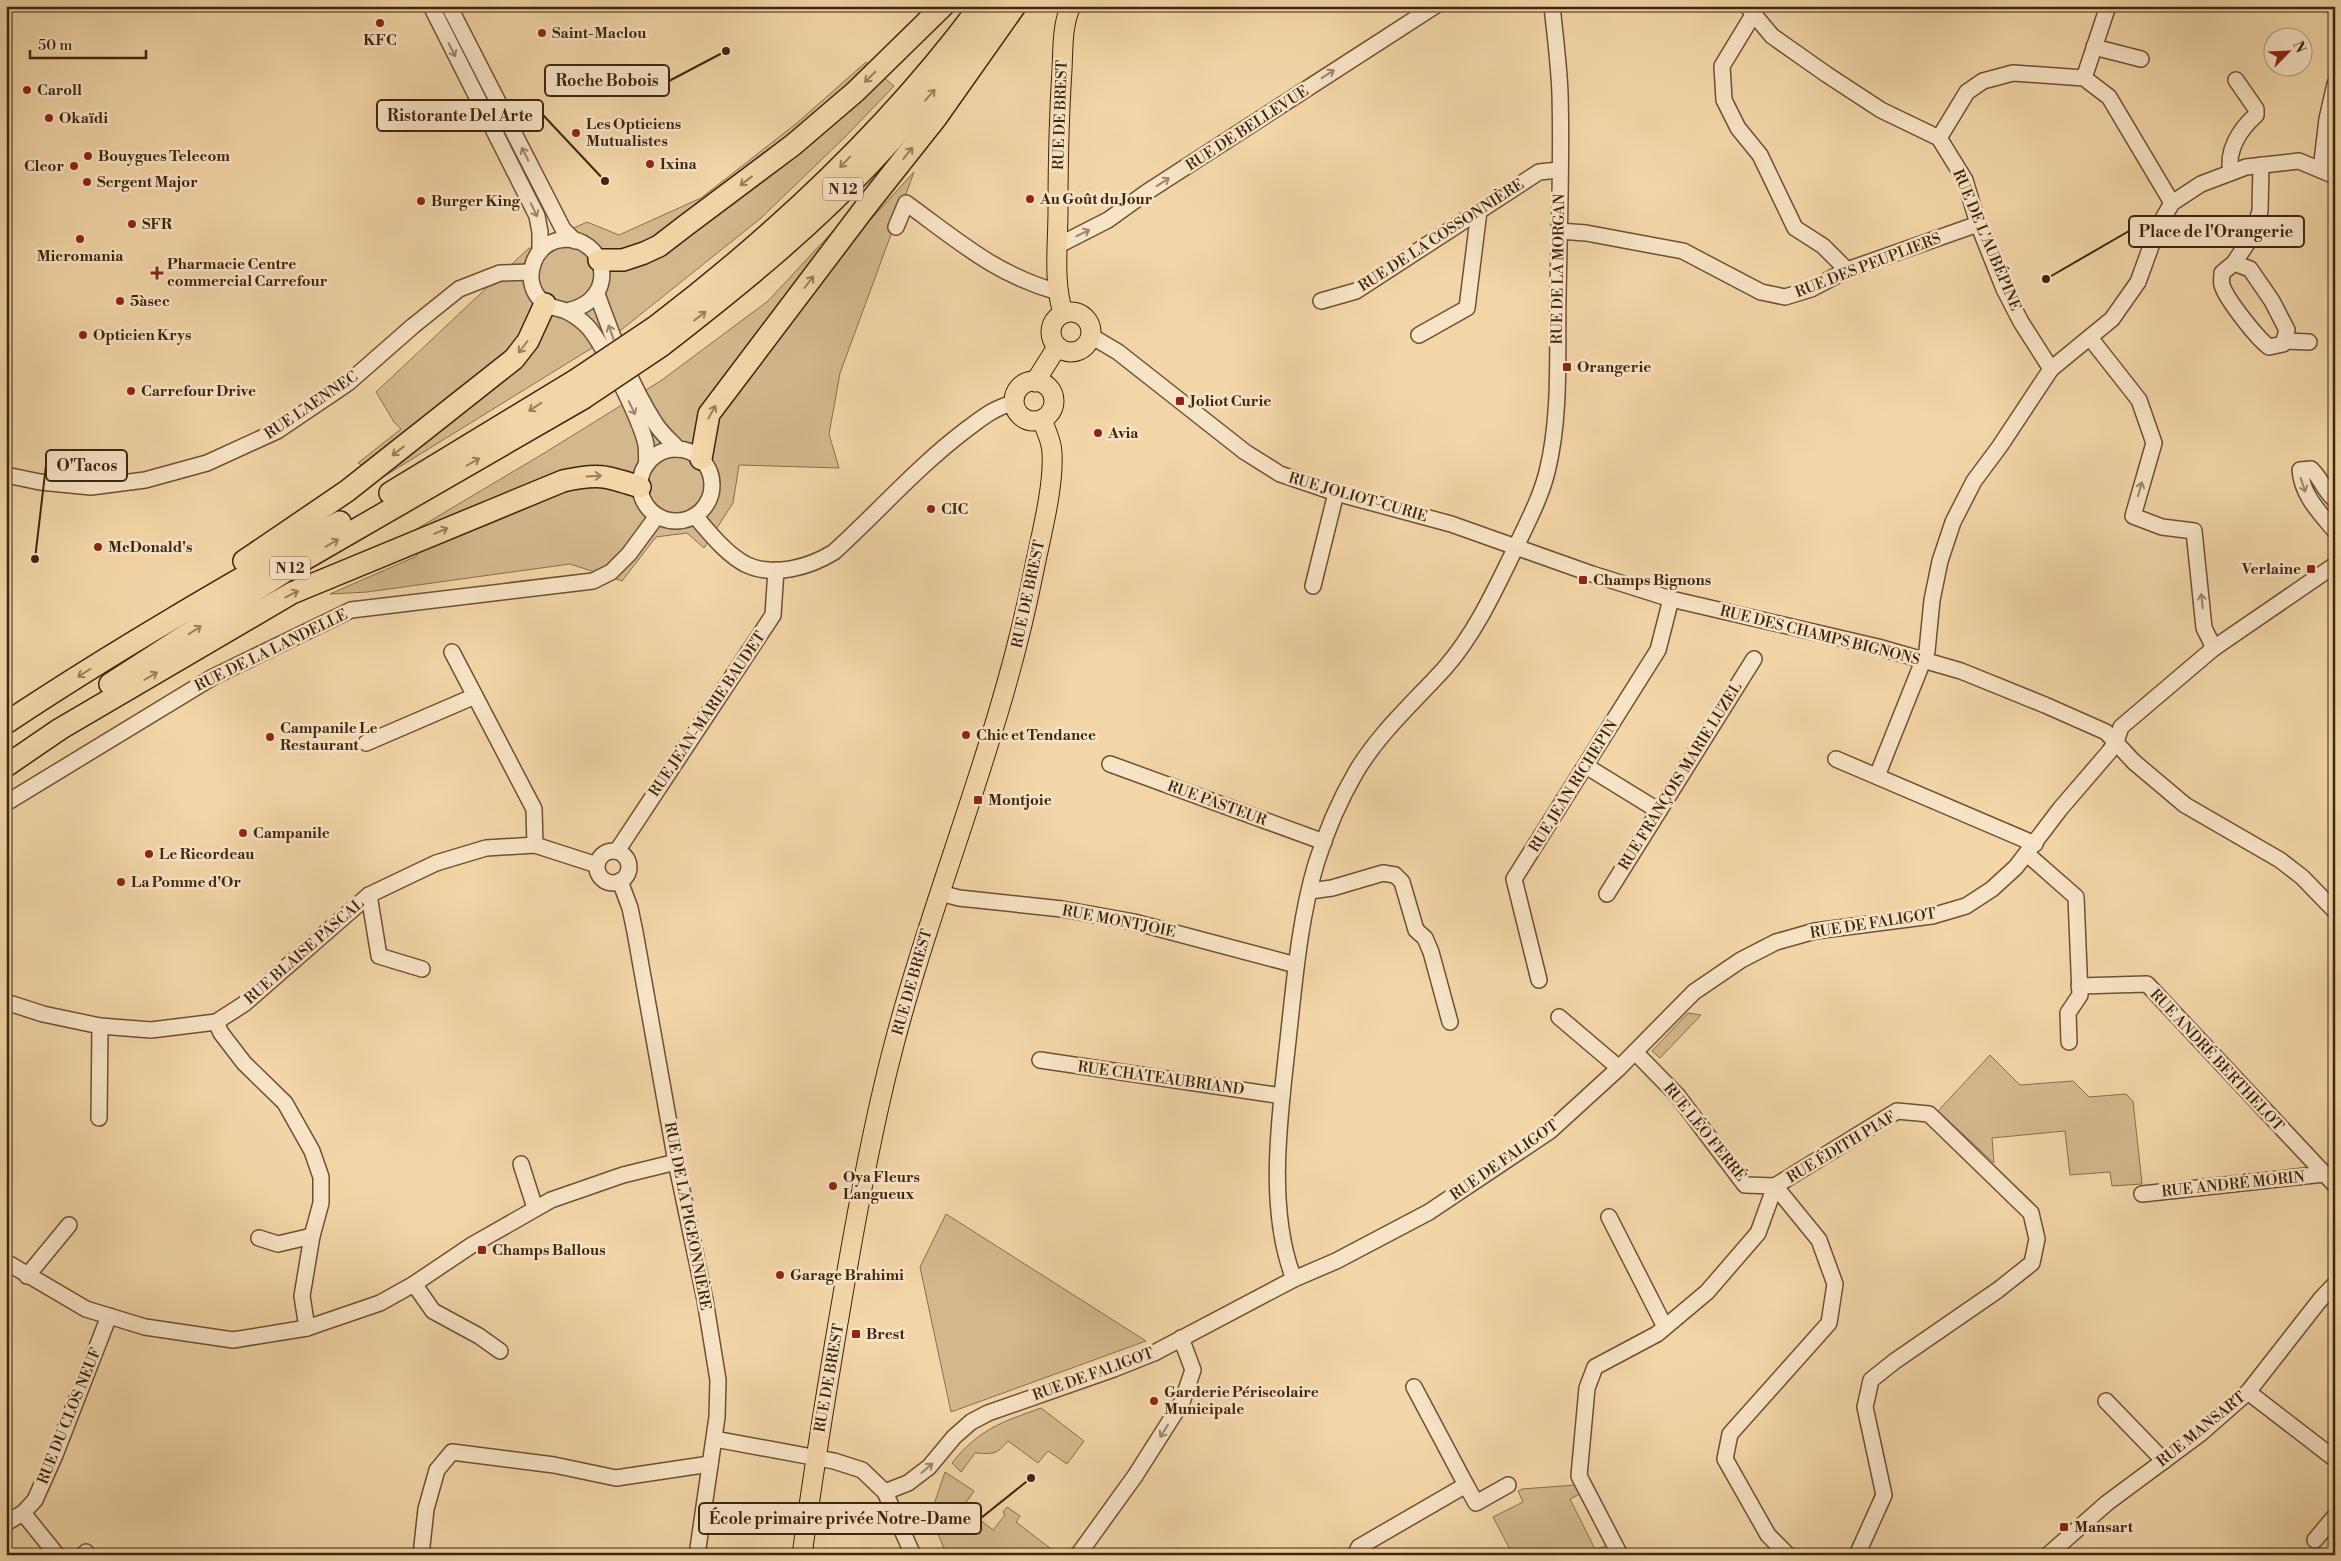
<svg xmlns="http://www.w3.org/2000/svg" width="2341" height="1561" viewBox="0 0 2341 1561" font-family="'Libre Bodoni',serif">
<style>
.green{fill:#d4b88d;stroke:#8a6e4e}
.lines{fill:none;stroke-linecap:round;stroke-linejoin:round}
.minor-casing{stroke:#6c5134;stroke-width:18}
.major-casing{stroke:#3f250e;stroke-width:21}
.highway-casing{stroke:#3f250e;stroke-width:24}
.minor{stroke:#f7e4c6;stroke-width:15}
.major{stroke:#f3d6a7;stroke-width:19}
.highway{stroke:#f3d6a7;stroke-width:21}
.highway-bridge-casing{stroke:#3f250e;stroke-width:24;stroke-linecap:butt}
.highway-bridge{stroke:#f3d6a7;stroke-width:21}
.oneway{stroke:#9b846a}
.oneway2{stroke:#997e5a}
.poi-dot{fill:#8f2418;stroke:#f7e4c6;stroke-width:2}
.labels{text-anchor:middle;stroke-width:5;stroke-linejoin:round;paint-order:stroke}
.shield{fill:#f7e4c6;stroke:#765e45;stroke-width:1}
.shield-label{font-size:14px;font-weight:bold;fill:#3f250e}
.poi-label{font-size:15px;font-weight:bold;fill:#3f250e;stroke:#f7e4c6;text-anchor:start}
.street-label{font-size:15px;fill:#3f250e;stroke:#f7e4c6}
.leader{fill:none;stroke:#3f250e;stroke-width:2}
.callout-dot{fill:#3f250e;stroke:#f7e4c6;stroke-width:2}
.callout{fill:#f7e4c6;stroke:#3f250e;stroke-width:2}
.callout-label{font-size:16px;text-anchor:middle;font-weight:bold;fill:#3f250e}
</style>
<rect width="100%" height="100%" fill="#f3d6a7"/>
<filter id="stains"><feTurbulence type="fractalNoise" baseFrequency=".004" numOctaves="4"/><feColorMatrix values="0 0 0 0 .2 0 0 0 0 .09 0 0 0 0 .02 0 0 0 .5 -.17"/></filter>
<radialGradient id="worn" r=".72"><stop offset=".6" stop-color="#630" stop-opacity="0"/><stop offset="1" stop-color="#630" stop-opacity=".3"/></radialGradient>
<g class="green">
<polygon points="866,62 894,86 847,135 761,218 621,330 383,477 358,463 401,429 394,422 376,392 528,249 587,222 619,235 701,198 797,123"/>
<polygon points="914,172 840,373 829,434 839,468 739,465 733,503 704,548 687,533 656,537 622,581 570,564 367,592 330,594 417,556 415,530 546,452 662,380 768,301 835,229 851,241"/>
<polygon points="1688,1013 1701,1015 1660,1058 1652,1051"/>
<polygon points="1990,1055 2020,1085 2073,1081 2089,1097 2126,1094 2133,1101 2142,1184 2112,1186 2110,1172 2070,1175 2065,1131 1992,1138 1994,1163 1938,1111"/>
<polygon points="946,1214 1146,1341 951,1412 920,1267"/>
<path d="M1041,1408l43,33 -17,23 -19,-13 -10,12 -30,-22c-12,14 -15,13 -33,12l-14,19 -9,-9c27,-34 50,-41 89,-55z"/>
<polygon points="945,1472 974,1491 963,1507 993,1530 1005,1515 1003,1512 1007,1507 1020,1516 1016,1522 1059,1555 947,1555 930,1516"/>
<polygon points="1575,1485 1580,1494 1570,1499 1595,1549 1606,1546 1610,1555 1513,1555 1493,1517 1523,1502 1518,1491 1522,1489"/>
</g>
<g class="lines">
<defs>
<g id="minor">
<polyline points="431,6 537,216 540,232 540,251"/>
<polyline points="449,6 563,229 575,241"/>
<polyline points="1747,6 1772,36 1826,74 1881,110 1939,138 1965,180 1978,224 2004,289 2021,322 2051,369 2000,446 1974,481 1953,522 1940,561 1932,600 1927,651 1877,776"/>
<polyline points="1753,15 1722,66 1724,100 1738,128 1760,155 1795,228 1823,246 1847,270"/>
<polyline points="2094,47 2141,59"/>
<polyline points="2084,78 2108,6"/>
<polyline points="1939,138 1967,92 1983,81 2013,73 2084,78 2109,97 2172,203"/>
<polyline points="2321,170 2327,119 2335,84"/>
<path d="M2231,172c-5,-21 9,-43 25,-57v-6l-20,-29"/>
<path d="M896,227l10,-24c51,37 90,72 152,89"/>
<polyline points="1559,231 1586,233 1683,251 1761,292 1785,297 1811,289 1847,270 1978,224"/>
<polyline points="1057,246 1108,220 1147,192 1435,6"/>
<path d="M2234,263l-12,10c0,3 -1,8 0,12 4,14 35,53 47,62l14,-3 4,-14 -15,-29 -22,-32 -16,-6 18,-27 8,-25 1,-46"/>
<path d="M597,294c16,44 33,90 58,129 6,10 16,18 23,26"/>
<polyline points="1321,301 1356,291 1539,172 1559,170"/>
<path d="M567,311c55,-11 39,-79 -8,-71 -24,5 -35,34 -23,54 10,16 20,12 32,18 6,3 14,9 19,14 15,15 55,97 59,119 1,6 0,13 1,19"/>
<polyline points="1419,335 1467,308 1479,211"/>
<polyline points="1091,336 1118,352 1245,452 1280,474 1336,493 1451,524 1592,574 1671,599 1878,647 1961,671 2045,705 2106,732 2134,762 2185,805 2280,860 2302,877 2335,911"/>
<polyline points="2091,339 2139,400 2154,443 2133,516 2162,527 2194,531 2204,628 2214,648"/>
<polyline points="2286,341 2309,342"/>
<polyline points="2051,369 2112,319 2138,282 2158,227 2172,203 2201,184 2246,167 2299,161 2335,176"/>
<circle cx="676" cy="485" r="36"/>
<polyline points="6,475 40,482 91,487 145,480 207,463 277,431 348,383 413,326 459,289 500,273 531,272"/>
<path d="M2335,500c-11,-9 -14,-22 -24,-31l-11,1c2,25 19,42 35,61"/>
<path d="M695,516c15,17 30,37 50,48 28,14 65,3 89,-12 45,-41 84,-86 133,-123 15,-11 28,-22 47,-26"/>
<polyline points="1313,586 1336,493"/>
<polyline points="452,652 534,809 535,845"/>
<polyline points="366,743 475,696"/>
<polyline points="1836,759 2035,844"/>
<polyline points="1110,764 1324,842"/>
<polyline points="1586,766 1659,811"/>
<polyline points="6,803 213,677 351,610 593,581 611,572 629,554 657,516"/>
<polyline points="617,851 773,615 776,570"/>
<circle cx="613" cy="867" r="16"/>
<polyline points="2027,854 2076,897 2080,995 2068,1013 2069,1042"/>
<polyline points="620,881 630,908 635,932 676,1162 705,1300 718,1380 717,1417 697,1555"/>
<polyline points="1310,891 1332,888 1383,873 1395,875 1402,882 1416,930 1425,938 1431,952 1450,1022"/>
<polyline points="940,893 959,898 1062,909 1134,922 1296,965"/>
<polyline points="1607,894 1754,659"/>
<polyline points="369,895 379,956 422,969"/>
<polyline points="1539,980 1514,879 1658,650 1671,599"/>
<polyline points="2079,986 2147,984 2335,1185"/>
<polyline points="6,1002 43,1014 100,1026 151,1030 216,1022 244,1004 369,895 436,863 486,848 535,845 597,865"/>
<polyline points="1559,1017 1619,1068"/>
<polyline points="216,1022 221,1033 244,1063 285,1103 312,1151 321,1177 321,1203 312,1236 302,1296 307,1328"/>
<polyline points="1040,1060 1282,1096"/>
<polyline points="99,1118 100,1026"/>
<polyline points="521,1164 535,1208"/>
<polyline points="2142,1194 2324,1174"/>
<polyline points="1609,1217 1665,1327"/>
<polyline points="259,1238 278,1244 312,1236"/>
<polyline points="6,1262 86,1309 145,1327 233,1340 307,1328 380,1303 414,1284 472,1245 551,1200 623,1175 676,1162"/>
<polyline points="27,1276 69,1225"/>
<path d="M1294,1279c-29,-73 -13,-171 -5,-248 6,-55 11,-113 27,-167 10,-32 23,-63 40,-92 23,-39 58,-70 88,-103 30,-34 49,-75 69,-116 12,-26 27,-53 34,-81 14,-56 10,-118 11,-175 1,-68 4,-136 2,-203 -1,-29 -5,-59 -8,-88"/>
<polyline points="414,1284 433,1311 479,1336 500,1351"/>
<polyline points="2248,1392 2335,1459"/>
<polyline points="2106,1401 2164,1461"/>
<polyline points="715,1439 834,1461 862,1470 885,1492 913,1555"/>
<polyline points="1466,1485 1476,1503 1508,1485"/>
<polyline points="885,1492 908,1483 929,1467 954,1437 971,1422 988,1413 1114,1369 1154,1353 1294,1279 1336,1261 1429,1212 1550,1131 1619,1068 1694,992 1741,960 1776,942 1815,931 1932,916 1966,906 1992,889 2016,867 2060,809 2109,752 2116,742 2121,727 2214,648 2335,565"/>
<polyline points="23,1513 57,1555"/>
<polyline points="6,1523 23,1513 35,1500 55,1455 109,1316"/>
<polyline points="2315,1540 2335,1516"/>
<polyline points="83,1555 86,1552"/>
<polyline points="421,1555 426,1509 437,1470 452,1452 554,1465 616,1478 710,1464"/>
<polyline points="1078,1555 1135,1476 1182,1402 1193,1370 1181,1338"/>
<polyline points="1355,1555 1359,1547 1466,1485 1414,1387"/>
<polyline points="1620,1555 1579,1476 1587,1388 1595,1367 1657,1334 1707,1292 1758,1233 1775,1186 1745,1185 1677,1095 1635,1052"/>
<polyline points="1788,1555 1768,1535 1725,1459 1730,1434 1829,1323 1835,1284 1819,1240 1775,1186 1897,1111 1929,1114 2031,1213 2037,1239 2032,1263 1998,1290 1895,1361 1871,1380 1865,1407 1884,1495 1857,1555"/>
<polyline points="2048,1555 2107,1503 2200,1434 2248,1392 2320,1300 2335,1284"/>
</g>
<g id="major">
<circle cx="1071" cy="332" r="20"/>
<path d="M1063,313c-10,-32 -5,-69 -5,-102 0,-47 1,-94 4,-141 1,-20 0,-46 9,-64"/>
<circle cx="1034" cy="401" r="20"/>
<polyline points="1035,382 1057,347"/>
<path d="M802,1555c12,-88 26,-174 41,-261 13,-77 27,-154 46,-230 41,-165 111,-322 144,-489 7,-36 21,-86 19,-122 0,-12 -6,-22 -10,-33"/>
</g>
<g id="highway">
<polyline points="599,260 623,260 644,253 659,246 685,226 793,145 855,92 943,6"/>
<path d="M655,327c122,-93 234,-198 325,-321"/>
<path d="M661,346c76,-59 152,-120 217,-191 40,-43 76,-89 111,-136"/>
<polyline points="701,459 709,414 864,209 936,118 1015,6"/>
<polyline points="390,493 576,380"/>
<polyline points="244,561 347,491 514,359 528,341 545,304"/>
<polyline points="110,684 298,563 582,399"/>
<path d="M6,723c108,-72 221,-137 334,-201"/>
<path d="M6,766l54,-37 232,-136 271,-112c36,-8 43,-5 77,6"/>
</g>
</defs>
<use href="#minor" class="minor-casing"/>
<use href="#major" class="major-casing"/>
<use href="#highway" class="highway-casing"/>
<use href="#minor" class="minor"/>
<use href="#major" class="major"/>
<use href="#highway" class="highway"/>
<defs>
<g id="highway-bridge">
<polyline points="576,380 655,327"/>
<polyline points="582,399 661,346"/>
</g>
</defs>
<use href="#highway-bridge" class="highway-bridge-casing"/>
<use href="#highway-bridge" class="highway-bridge"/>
</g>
<defs><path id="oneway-shaft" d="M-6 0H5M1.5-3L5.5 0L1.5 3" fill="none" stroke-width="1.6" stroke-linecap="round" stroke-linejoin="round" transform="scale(1.25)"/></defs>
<g class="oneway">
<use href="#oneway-shaft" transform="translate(452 50) rotate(63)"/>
<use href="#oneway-shaft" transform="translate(1328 74) rotate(-33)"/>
<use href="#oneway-shaft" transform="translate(525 154) rotate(-117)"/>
<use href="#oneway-shaft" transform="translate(1163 182) rotate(-33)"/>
<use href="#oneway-shaft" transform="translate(534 210) rotate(65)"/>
<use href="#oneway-shaft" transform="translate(1083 233) rotate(-27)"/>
<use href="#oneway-shaft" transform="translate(611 332) rotate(-110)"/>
<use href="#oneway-shaft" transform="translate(632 408) rotate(65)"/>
<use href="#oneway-shaft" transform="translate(2303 485) rotate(71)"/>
<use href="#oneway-shaft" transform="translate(2140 489) rotate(-74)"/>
<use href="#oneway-shaft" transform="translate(2202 601) rotate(-96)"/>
<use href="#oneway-shaft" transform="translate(1164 1431) rotate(122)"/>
<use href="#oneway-shaft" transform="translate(927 1468) rotate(-41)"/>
</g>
<g class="oneway2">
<use href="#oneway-shaft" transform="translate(870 77) rotate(135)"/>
<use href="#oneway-shaft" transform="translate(930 95) rotate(-49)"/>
<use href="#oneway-shaft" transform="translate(908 153) rotate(-51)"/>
<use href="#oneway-shaft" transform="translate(845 162) rotate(134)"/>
<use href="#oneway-shaft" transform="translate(746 181) rotate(142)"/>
<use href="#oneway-shaft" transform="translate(809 282) rotate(-53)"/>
<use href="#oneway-shaft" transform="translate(700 316) rotate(-38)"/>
<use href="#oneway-shaft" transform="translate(523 347) rotate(127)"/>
<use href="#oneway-shaft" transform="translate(535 407) rotate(147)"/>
<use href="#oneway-shaft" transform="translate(712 412) rotate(-61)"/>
<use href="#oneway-shaft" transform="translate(398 451) rotate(142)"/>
<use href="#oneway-shaft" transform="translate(473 462) rotate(-30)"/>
<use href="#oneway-shaft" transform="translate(594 476) rotate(-3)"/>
<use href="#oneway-shaft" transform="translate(441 531) rotate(-23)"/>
<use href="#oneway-shaft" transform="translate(332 543) rotate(-30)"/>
<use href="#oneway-shaft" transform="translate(292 594) rotate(-27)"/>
<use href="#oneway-shaft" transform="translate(195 630) rotate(-33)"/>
<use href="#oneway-shaft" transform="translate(84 673) rotate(148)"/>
<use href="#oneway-shaft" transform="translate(151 676) rotate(-30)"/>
</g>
<g class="poi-dot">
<circle cx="380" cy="23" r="5"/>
<circle cx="542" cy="33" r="5"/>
<circle cx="27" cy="90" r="5"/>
<circle cx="49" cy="118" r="5"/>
<circle cx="576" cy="133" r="5"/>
<circle cx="88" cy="156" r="5"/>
<circle cx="650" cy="164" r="5"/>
<circle cx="74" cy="166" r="5"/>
<circle cx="87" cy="182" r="5"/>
<circle cx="1030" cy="199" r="5"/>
<circle cx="421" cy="201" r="5"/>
<circle cx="132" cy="224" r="5"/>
<circle cx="80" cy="239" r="5"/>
<path d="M154.5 265.5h5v5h5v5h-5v5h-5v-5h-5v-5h5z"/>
<circle cx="120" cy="301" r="5"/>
<circle cx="83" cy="335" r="5"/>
<rect x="1562" y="362" width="10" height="10" rx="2.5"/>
<circle cx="131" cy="391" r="5"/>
<rect x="1175" y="396" width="10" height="10" rx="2.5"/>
<circle cx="1098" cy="433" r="5"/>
<circle cx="931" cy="509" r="5"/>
<circle cx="98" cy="547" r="5"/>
<rect x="2306" y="564" width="10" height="10" rx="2.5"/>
<rect x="1578" y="575" width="10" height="10" rx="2.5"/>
<circle cx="966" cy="735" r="5"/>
<circle cx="270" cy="737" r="5"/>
<rect x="973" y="795" width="10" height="10" rx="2.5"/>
<circle cx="243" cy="833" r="5"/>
<circle cx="149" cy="854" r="5"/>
<circle cx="121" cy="882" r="5"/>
<circle cx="833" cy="1186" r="5"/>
<rect x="477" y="1245" width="10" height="10" rx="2.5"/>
<circle cx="780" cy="1275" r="5"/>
<rect x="851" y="1329" width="10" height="10" rx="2.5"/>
<circle cx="1154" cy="1401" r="5"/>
<rect x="2059" y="1522" width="10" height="10" rx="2.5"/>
</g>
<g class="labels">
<g class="shield">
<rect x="823" y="177.5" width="40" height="23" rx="4"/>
<rect x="270" y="556.5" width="40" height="23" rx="4"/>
</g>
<g class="shield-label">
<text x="843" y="194">N 12</text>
<text x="290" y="573">N 12</text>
</g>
<g class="poi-label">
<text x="552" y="38">Saint-Maclou</text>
<text x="380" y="45" text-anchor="middle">KFC</text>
<text x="37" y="95">Caroll</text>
<text x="59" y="123">Okaïdi</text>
<text x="586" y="129">Les Opticiens<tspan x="586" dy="17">Mutualistes</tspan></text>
<text x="98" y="161">Bouygues Telecom</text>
<text x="660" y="169">Ixina</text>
<text x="64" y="171" text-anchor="end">Cleor</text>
<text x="97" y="187">Sergent Major</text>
<text x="1040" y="204">Au Goût du Jour</text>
<text x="431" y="206">Burger King</text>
<text x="142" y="229">SFR</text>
<text x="80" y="261" text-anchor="middle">Micromania</text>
<text x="167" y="269">Pharmacie Centre<tspan x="167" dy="17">commercial Carrefour</tspan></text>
<text x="130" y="306">5àsec</text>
<text x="93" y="340">Opticien Krys</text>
<text x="1577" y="372">Orangerie</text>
<text x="141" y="396">Carrefour Drive</text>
<text x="1190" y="406">Joliot Curie</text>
<text x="1108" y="438">Avia</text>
<text x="941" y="514">CIC</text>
<text x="108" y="552">McDonald's</text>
<text x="2301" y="574" text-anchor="end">Verlaine</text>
<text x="1593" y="585">Champs Bignons</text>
<text x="280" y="733">Campanile Le<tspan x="280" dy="17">Restaurant</tspan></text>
<text x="976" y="740">Chic et Tendance</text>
<text x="988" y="805">Montjoie</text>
<text x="253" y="838">Campanile</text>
<text x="159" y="859">Le Ricordeau</text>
<text x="131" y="887">La Pomme d'Or</text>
<text x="843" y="1182">Oya Fleurs<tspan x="843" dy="17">Langueux</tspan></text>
<text x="492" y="1255">Champs Ballous</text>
<text x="790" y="1280">Garage Brahimi</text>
<text x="866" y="1339">Brest</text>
<text x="1164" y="1397">Garderie Périscolaire<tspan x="1164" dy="17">Municipale</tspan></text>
<text x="2074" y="1532">Mansart</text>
</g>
<g class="street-label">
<text transform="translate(1060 115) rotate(-88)" y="5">RUE DE BREST</text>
<text transform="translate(1247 128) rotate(-33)" y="5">RUE DE BELLEVUE</text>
<text transform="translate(1441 235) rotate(-33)" y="5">RUE DE LA COSSONNIÈRE</text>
<text transform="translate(1987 240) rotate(67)" y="5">RUE DE L'AUBÉPINE</text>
<text transform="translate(1868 265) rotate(-21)" y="5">RUE DES PEUPLIERS</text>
<text transform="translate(1558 269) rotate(-89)" y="5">RUE DE LA MORGAN</text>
<text transform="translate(311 405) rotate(-34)" y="5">RUE LAENNEC</text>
<text transform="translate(1358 497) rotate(16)" y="5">RUE JOLIOT-CURIE</text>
<text transform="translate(1028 594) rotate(-78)" y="5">RUE DE BREST</text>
<text transform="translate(1820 635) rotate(14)" y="5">RUE DES CHAMPS BIGNONS</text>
<text transform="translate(271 650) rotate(-26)" y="5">RUE DE LA LANDELLE</text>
<text transform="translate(707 714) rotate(-56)" y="5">RUE JEAN-MARIE BAUDET</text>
<text transform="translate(1680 776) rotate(-58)" y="5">RUE FRANÇOIS MARIE LUZEL</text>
<text transform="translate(1573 786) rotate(-58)" y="5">RUE JEAN RICHEPIN</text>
<text transform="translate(1217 803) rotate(20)" y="5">RUE PASTEUR</text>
<text transform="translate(1119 921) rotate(11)" y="5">RUE MONTJOIE</text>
<text transform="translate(1873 923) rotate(-9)" y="5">RUE DE FALIGOT</text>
<text transform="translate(304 951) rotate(-41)" y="5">RUE BLAISE PASCAL</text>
<text transform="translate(912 982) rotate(-74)" y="5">RUE DE BREST</text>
<text transform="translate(2217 1060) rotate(47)" y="5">RUE ANDRÉ BERTHELOT</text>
<text transform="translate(1161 1078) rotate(8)" y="5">RUE CHATEAUBRIAND</text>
<text transform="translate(1705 1132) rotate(51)" y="5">RUE LÉO FERRÉ</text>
<text transform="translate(1841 1147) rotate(-31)" y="5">RUE ÉDITH PIAF</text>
<text transform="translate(1504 1160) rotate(-35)" y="5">RUE DE FALIGOT</text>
<text transform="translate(2233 1184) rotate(-6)" y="5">RUE ANDRÉ MORIN</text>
<text transform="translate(688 1216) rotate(79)" y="5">RUE DE LA PIGEONNIÈRE</text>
<text transform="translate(1093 1374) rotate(-20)" y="5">RUE DE FALIGOT</text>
<text transform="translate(829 1378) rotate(-80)" y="5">RUE DE BREST</text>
<text transform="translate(69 1416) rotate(-68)" y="5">RUE DU CLOS NEUF</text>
<text transform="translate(2201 1429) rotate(-39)" y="5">RUE MANSART</text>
</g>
</g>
<path class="leader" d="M726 51L669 81M605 181L543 115M2046 279L2129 231M35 559L46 465M1031 1478L981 1518"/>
<g class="callout-dot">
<circle cx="726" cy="51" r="5"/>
<circle cx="605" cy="181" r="5"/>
<circle cx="2046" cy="279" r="5"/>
<circle cx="35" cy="559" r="5"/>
<circle cx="1031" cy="1478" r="5"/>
</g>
<g class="callout">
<rect x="545" y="65" width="124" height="31" rx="5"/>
<rect x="377" y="100" width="166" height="31" rx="5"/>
<rect x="2129" y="216" width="175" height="31" rx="5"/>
<rect x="46" y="450" width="81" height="31" rx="5"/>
<rect x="699" y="1503" width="282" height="31" rx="5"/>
</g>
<g class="callout-label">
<text x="607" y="86">Roche Bobois</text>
<text x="460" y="121">Ristorante Del Arte</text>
<text x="2216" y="237">Place de l'Orangerie</text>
<text x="87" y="471">O'Tacos</text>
<text x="840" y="1524">École primaire privée Notre-Dame</text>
</g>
<rect width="2341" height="1561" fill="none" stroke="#f3d6a7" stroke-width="25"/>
<rect x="8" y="8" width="2326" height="1546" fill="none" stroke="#3f250e" stroke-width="2.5"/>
<rect x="12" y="12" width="2316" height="1536" fill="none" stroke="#3f250e"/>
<g transform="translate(2288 52) rotate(66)"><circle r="24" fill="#f7e4c6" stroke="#ad987c"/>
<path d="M0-4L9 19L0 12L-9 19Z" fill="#8f2418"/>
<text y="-8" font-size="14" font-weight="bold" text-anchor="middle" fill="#3f250e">N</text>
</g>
<path d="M30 50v8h116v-8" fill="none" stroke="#3f250e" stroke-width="2.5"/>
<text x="38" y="50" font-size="15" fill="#3f250e" stroke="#f7e4c6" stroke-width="4" paint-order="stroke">50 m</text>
<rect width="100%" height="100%" filter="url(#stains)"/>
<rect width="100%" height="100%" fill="url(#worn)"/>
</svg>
